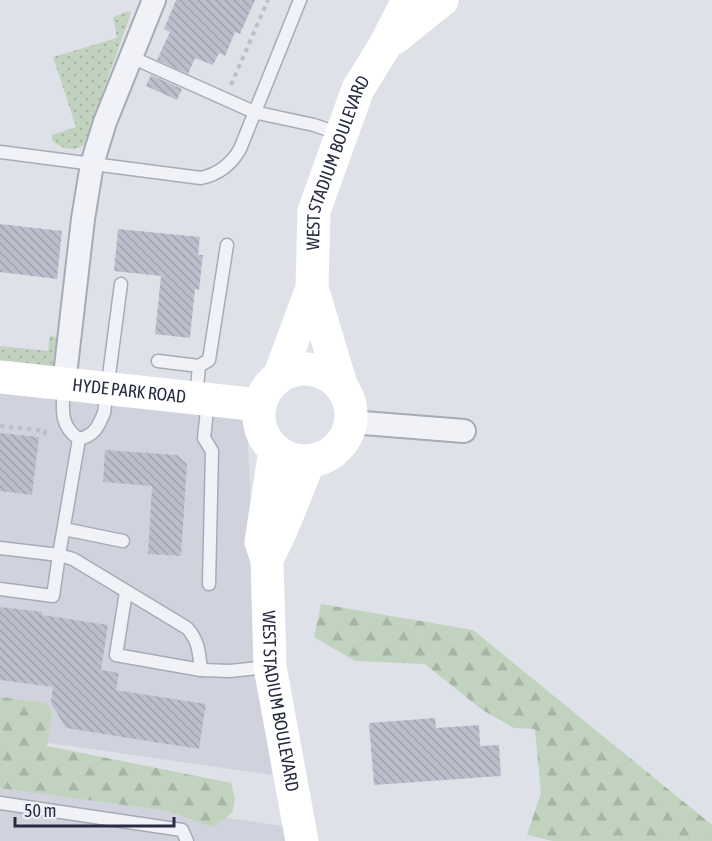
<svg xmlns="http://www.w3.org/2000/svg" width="712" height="841" viewBox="0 0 712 841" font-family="'Asap Condensed',sans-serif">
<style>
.built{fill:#d0d3de}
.grass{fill:url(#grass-dots)}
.forest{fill:url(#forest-firs)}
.building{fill:url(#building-back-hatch)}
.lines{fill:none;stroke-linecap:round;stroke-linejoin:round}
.lane-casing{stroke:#a7abb6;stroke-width:15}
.street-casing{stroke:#a7abb6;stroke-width:26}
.path{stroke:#bcbfc7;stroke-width:4;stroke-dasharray:4.5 4.5;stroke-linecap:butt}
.lane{stroke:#f1f2f7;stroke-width:12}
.street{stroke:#f1f2f7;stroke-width:22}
.secondary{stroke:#fff;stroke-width:33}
.labels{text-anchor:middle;stroke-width:5;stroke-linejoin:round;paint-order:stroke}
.street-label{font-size:18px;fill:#262c40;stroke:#edf0f6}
</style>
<defs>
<pattern id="grass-dots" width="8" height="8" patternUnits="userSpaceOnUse" patternTransform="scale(1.5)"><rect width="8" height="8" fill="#c1d3bf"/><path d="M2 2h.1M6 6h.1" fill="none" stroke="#a6b5a5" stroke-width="1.8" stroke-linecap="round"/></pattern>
<pattern id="forest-firs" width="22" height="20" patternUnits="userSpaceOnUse" patternTransform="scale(1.5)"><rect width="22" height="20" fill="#c1d3bf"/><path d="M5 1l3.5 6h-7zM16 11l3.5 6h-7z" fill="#a6b5a5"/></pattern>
<pattern id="building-back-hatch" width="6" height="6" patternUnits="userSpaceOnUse" patternTransform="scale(1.5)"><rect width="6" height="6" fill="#bbbfcc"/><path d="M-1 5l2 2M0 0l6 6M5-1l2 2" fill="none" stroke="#a1a4b0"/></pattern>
</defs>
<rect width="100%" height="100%" fill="#dee1e8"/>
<g class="built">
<polygon points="0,392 247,420 257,652 272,775 0,736"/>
<polygon points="0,785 283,826 286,841 0,841"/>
</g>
<g class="grass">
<path d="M128,11l3,2 -47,132c-11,7 -23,4 -32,-5v-5l24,-8 -23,-70 64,-19 -4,-21z"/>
<polygon points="50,335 55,337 58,341 55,366 51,369 0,366 0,346 48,351"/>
</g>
<g class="forest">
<polygon points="321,604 473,630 712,825 712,841 553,841 527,835 541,793 535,729 514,728 481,709 425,664 355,661 314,637"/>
<polygon points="0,697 46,703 52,712 47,746 231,783 235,799 232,813 213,827 168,811 0,788"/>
</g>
<g class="building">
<polygon points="176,0 255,0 240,34 235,32 225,56 219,53 213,65 195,58 188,74 157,60 170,32 164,29"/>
<polygon points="151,75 182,89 177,100 146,86"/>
<polygon points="0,224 62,231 57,279 0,272"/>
<polygon points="118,229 200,237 198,255 203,255 199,290 195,289 190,338 155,334 161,276 114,271"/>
<polygon points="0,433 39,437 32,495 0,491"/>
<polygon points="105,450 177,455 187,464 181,556 148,554 152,486 103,482"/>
<polygon points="0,607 42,612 42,615 108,625 101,670 119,673 116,690 206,704 199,749 66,728 51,703 53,687 0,680"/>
<polygon points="435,718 436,728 479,725 480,746 499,745 501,776 374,785 369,723"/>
</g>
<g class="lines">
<defs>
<g id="lane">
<polyline points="131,57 254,112 314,125 340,134"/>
<path d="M0,152l201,26c18,-4 30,-13 39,-29l60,-149"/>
<polyline points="158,361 199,366 209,360 227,245"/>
<path d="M64,384c-1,22 -6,41 15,55 16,-4 19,-12 25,-26l17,-129"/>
<polyline points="196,398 199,366"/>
<polyline points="208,401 204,438 212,451 209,584"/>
<polyline points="64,529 123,541"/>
<polyline points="0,548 59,555 79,439"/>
<path d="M0,589l53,7 6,-41 14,4 114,69c12,13 12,25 14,42"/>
<polyline points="126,592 116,655 201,670 230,671 269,667"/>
<polyline points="0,803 182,830 187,841"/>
</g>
<g id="street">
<polyline points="64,384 83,219 92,164 105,122 154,0"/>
<polyline points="351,422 464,431"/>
</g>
</defs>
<use href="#lane" class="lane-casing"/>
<use href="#street" class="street-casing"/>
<g class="path">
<polyline points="231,85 268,0"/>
<polyline points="0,426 45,431 44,439"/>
</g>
<use href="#lane" class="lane"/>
<use href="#street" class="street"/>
<g class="secondary">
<polyline points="395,38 442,0"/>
<polyline points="312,288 342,388"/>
<circle cx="305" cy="415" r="46"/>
<path id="s1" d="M0,377l260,28"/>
<path id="s2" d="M279,377l33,-89 2,-77 44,-122 26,-42 24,-47"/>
<path id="s3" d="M275,450l-14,92 6,18 3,107 32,174"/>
<path d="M270,553c16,-30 26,-61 39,-92"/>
</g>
</g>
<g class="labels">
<g class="street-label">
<text dy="6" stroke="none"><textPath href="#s2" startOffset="224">WEST STADIUM BOULEVARD</textPath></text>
<text dy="6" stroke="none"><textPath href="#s1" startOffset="130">HYDE PARK ROAD</textPath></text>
<text dy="6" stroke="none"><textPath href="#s3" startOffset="254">WEST STADIUM BOULEVARD</textPath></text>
</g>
</g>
<path d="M15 817v9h159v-9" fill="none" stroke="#262c40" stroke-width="3"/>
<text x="24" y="817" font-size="18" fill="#262c40" stroke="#edf0f6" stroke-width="4.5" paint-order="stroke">50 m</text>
</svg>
